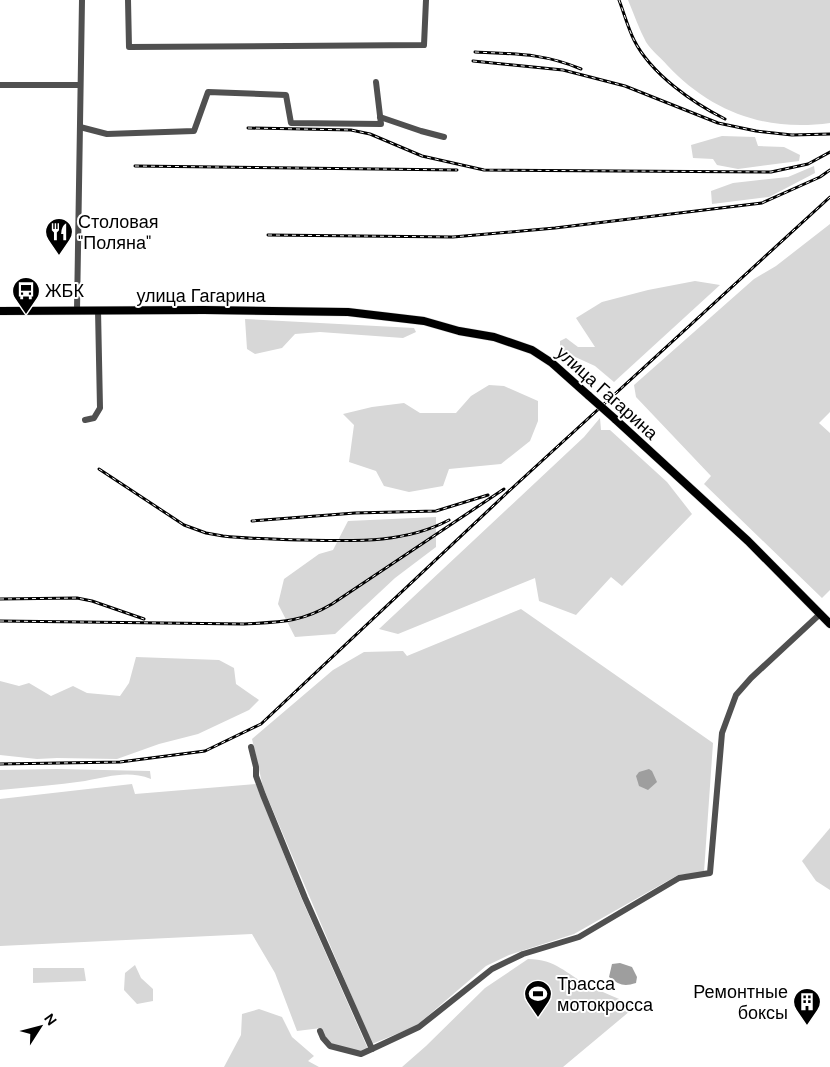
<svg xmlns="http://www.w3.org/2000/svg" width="830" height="1067" viewBox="0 0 830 1067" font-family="'DM Sans',sans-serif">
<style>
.green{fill:#d7d7d7}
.water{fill:#9e9e9e}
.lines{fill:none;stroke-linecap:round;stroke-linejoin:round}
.major-casing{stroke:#dbdbdb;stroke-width:9}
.minor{stroke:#505050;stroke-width:6}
.major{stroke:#000;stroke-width:8}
.rail-casing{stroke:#000;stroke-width:3}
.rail{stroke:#fff;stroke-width:1;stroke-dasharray:4;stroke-linecap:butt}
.major-bridge-casing{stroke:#dbdbdb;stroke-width:9;stroke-linecap:butt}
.major-bridge{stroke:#000;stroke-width:8}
.labels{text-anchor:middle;stroke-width:4;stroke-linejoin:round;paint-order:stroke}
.poi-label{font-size:18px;fill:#000;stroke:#fff;text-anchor:start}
.street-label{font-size:18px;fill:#000;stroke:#fff}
</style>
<rect width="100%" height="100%" fill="#fff"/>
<g class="green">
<path d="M628,0h202v123c-64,9 -119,-11 -163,-58 -6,-7 -16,-15 -21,-23 -7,-13 -12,-28 -18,-42z"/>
<polygon points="722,136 755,137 758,146 784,147 800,155 799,161 738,169 717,165 713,159 693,158 691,145"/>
<polygon points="814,166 815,173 769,197 712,204 711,191 733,183 788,177"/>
<polygon points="830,224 830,412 819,423 830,433 830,590 822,598 704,484 711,476 636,397 634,385 754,279 776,266"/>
<polygon points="695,281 720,285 614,382 595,366 560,350 560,341 566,338 578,347 595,347 576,318 602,302 648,290"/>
<polygon points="245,319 414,328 416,332 403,338 320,332 295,334 282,348 255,354 247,349"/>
<polygon points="489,385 504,386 538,401 538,421 530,441 501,464 449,469 443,486 409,492 384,486 376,471 349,462 354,425 343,414 372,407 404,403 420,413 456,413 471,396"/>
<polygon points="600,418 601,430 610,430 667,482 692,514 622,586 611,577 576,615 539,601 535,578 398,634 379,629 584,437"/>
<polygon points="436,517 436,547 395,578 335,634 295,637 278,604 284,579 319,554 333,550 348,521"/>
<polygon points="521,609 713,743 704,872 678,875 574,934 509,955 486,966 416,1026 372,1044 263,787 252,739 333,670 364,652 403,651 407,656"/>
<polygon points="136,657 219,660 234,668 236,684 259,700 249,710 198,734 159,744 117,759 57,758 37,759 0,755 0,681 19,686 29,683 51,696 73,686 87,693 120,696 129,683"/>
<path d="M57,769l93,2 1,8c-24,-9 -42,-2 -66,2 -28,4 -57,6 -85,9v-20z"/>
<polygon points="132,784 135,794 256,784 300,895 368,1049 357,1051 329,1043 321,1028 297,1031 275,973 252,934 0,946 0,799"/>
<polygon points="830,828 830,890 816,881 802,861"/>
<path d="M528,959c28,0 38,15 60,26 16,8 32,14 48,21l-73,61h-161l24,-21 59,-58z"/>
<polygon points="135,965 141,978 153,989 153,1001 137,1004 124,990 125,973"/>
<polygon points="33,968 84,968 86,981 33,983"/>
<polygon points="259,1009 282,1017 292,1037 314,1056 308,1061 319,1067 224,1067 241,1035 242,1014"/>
</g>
<g class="water">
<polygon points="649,769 652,771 657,782 648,790 639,786 636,776 639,772"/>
<path d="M620,963l12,4 5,10 -1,6c-12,4 -17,2 -27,-6l3,-13z"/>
</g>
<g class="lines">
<defs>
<g id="major">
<polyline points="0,311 204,310 348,312 424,321 459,331 494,337 532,350 552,363 589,396"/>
<polyline points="615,419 748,541 830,624"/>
</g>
</defs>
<use href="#major" class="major-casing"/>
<g class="minor">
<polyline points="128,0 129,47 424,45 426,0"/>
<polyline points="0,85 80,85"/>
<polyline points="380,117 421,131 444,137"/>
<polyline points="80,127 107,134 194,131 208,92 286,95 291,123 381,124 376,82"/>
<polyline points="77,310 82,0"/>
<polyline points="85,420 94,418 100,408 98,310"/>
<polyline points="251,747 256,767 256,776 263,795 305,898 372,1049 419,1027 492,969 523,954 579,937 679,878 710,873 722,733 736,695 751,678 820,614"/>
<polyline points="320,1031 323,1038 330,1046 361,1054 372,1049"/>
</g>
<use href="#major" class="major"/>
<defs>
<g id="rail">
<path d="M619,0c5,13 9,28 15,40 17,34 59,63 91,79"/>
<path d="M475,52c40,2 68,1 106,17"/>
<polyline points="473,61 563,70 625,86 718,123 756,131 792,135 830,134"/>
<polyline points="248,128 351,130 370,134 422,156 484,170 771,172 808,164 830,152"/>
<polyline points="135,166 457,170"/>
<polyline points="268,235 453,237 555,228 762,203 820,177 830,170"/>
<path d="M99,469l85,56 22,8 17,3c26,3 53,3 80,4 49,1 101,4 146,-20"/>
<polyline points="252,521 355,513 436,511 488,495"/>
<polyline points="0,599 77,598 92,601 144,619"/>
<path d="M0,621l244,3c35,-2 56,-1 88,-20l172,-115"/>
<polyline points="0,764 120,762 205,751 261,724 509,491 830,197"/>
</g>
</defs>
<use href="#rail" class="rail-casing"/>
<use href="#rail" class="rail"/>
<defs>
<polyline id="major-bridge" points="589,396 615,419"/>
</defs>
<use href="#major-bridge" class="major-bridge-casing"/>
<use href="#major-bridge" class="major-bridge"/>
</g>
<defs>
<symbol id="restaurant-pin" viewBox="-11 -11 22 30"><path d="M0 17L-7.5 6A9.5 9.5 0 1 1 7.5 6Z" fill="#000" stroke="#fff"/><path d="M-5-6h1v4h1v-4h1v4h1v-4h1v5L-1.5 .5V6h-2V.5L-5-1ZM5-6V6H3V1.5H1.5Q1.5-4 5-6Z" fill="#fff"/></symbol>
<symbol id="bus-pin" viewBox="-11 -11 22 30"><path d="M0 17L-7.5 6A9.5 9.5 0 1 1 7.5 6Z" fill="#000" stroke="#fff"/><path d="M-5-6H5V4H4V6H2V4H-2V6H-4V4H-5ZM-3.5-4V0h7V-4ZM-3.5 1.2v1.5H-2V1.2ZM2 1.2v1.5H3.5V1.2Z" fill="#fff"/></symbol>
<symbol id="stadium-pin" viewBox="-11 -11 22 30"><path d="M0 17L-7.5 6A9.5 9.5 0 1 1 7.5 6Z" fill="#000" stroke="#fff"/><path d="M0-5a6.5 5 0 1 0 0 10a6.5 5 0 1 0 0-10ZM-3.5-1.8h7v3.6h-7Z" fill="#fff"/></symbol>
<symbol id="building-pin" viewBox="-11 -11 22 30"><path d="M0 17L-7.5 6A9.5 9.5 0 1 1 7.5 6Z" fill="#000" stroke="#fff"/><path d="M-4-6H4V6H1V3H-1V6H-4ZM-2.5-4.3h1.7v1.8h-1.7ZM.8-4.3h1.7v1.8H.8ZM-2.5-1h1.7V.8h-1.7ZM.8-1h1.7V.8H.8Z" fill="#fff"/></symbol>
</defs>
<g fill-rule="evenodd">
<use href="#restaurant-pin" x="43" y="216" width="32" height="43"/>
<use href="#bus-pin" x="10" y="275" width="32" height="43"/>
<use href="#stadium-pin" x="522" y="978" width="32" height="43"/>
<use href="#building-pin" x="791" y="986" width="32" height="43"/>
</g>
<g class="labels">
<g class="poi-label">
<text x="78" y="228">Столовая<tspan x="78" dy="21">"Поляна"</tspan></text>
<text x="45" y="297">ЖБК</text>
<text x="557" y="990">Трасса<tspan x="557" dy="21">мотокросса</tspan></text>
<text x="788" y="998" text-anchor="end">Ремонтные<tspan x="788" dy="21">боксы</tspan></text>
</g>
<g class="street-label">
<text x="201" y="302">улица Гагарина</text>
<text transform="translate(607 393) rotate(42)" y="6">улица Гагарина</text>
</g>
</g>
<g transform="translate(40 1027) rotate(54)" stroke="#ffffff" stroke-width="4" paint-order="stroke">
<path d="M0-4L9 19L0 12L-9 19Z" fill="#000000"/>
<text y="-8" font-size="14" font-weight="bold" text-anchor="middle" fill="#000000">N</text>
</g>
</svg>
